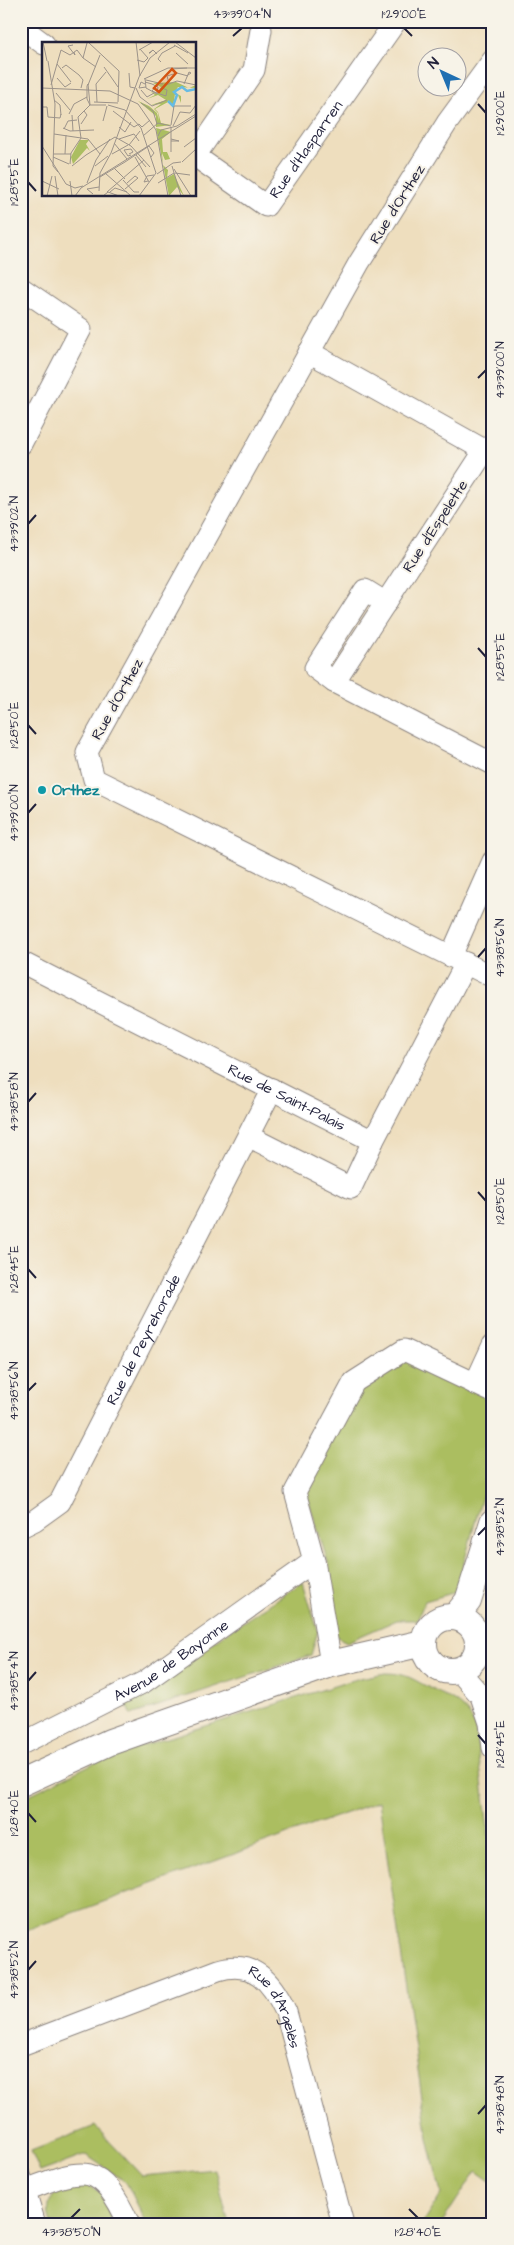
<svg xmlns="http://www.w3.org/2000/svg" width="514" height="2245" viewBox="0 0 514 2245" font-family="'Architects Daughter',sans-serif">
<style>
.green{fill:#abbe61;stroke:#66704e}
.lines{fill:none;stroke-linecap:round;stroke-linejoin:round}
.minor-casing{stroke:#88807c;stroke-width:23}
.tertiary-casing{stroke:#88807c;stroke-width:28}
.minor{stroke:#fff;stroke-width:21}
.tertiary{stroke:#fff;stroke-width:26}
.ticks{fill:none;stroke:#22223b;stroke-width:2}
.culture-dot{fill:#0f9aa8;stroke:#f7f3e8;stroke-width:2}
.labels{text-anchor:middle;stroke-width:4;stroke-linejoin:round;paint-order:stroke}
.street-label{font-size:15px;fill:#22223b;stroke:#f7f3e8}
.culture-label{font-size:15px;font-weight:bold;fill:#0d838f;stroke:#f7f3e8;text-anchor:start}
.inset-river{fill:none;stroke:#67bbe3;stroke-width:2.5}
.inset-road{fill:none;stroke:#9c938a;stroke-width:1}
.view{fill:#d45411;fill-opacity:0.15;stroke:#d45411;stroke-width:2.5}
.inset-edge{fill:none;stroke:#22223b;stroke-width:2.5}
.neatline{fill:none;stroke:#22223b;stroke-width:2}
.ticks-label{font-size:12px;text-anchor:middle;fill:#22223b}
</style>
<rect width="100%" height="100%" fill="#f7f3e8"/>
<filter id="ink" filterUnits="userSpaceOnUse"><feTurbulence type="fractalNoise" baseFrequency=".02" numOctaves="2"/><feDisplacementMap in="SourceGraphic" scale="10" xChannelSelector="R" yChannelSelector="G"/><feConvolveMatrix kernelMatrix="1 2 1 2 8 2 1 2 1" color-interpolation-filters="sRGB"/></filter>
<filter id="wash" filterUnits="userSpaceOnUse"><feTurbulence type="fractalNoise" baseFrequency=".0096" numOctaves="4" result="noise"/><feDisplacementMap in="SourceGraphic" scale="20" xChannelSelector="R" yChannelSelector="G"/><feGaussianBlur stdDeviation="1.12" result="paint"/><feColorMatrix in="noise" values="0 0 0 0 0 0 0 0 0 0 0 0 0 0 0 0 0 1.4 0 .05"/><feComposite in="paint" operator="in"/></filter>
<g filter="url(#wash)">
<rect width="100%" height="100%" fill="#eedebe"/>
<g class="green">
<polygon points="409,1360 493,1400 493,1457 456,1592 425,1601 417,1620 397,1620 347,1642 333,1635 329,1566 305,1489 360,1388 394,1364"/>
<polygon points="303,1582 318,1631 311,1655 131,1715 124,1701"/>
<path d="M385,1673c23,0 28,7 47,16 20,11 34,16 43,37l18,142v315l-17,-12 -35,53h-19l19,-30 -13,-55 -49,-338 -358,131v-133l85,-42 254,-79z"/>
<polygon points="95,2126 142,2176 215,2169 229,2224 147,2224 126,2182 86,2155 40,2172 31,2151"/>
<path d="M80,2181l22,12 12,31h-63c-9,-25 7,-37 29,-43z"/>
</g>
</g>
<g filter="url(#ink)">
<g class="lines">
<defs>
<g id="minor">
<polyline points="21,27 44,44"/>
<path id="s1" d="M261,30l-7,40 -59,86 71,50 130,-185"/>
<polyline points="493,60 447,123 359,263 87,752 94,779 493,977"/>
<polyline points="21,288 81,329 21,444"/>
<polyline points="309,352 493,455"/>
<polyline points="485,450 334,682 493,764"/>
<polyline points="334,682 315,668 365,590 386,603"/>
<polyline points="451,956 493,861"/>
<path id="s2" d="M21,962l352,179 93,-178"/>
<polyline points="250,1137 351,1188 373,1141"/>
<polyline points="475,1384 493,1345"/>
<path id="s3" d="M21,1527l14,-7 25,-18 212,-413"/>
<polyline points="314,1561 331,1664"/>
<polyline points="459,1671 481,1696 490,1723 493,1748"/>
<path id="s4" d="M21,1744l123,-62 170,-121 -19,-69 59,-110 50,-32 89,42"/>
<path id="s5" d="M21,2045l197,-75c36,-11 54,12 68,42l57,212"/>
<polyline points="21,2178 35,2224"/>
<path d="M26,2190c59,-23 74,-29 103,34"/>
</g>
<g id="tertiary">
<circle cx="451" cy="1644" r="27"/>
<polyline points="455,1617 468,1601 493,1522"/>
<polyline points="21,1783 110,1742 331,1664 423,1643"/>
</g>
</defs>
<use href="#minor" class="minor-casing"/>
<use href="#tertiary" class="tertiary-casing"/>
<use href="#minor" class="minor"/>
<use href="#tertiary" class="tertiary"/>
</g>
</g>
<path class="ticks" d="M404,28l8,8M233,36l9,-8M478,104l8,9M28,182l8,9M478,378l8,-8M28,524l8,-9M478,648l8,9M28,725l8,9M28,813l8,-9M478,957l8,-9M28,1102l8,-9M478,1192l8,9M28,1269l8,9M28,1391l8,-8M478,1535l8,-8M28,1681l8,-9M478,1735l8,9M28,1813l8,9M28,1970l8,-9M478,2114l8,-9M409,2209l9,9M71,2218l9,-9"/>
<circle class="culture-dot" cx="42" cy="790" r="5"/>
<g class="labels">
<g class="street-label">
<text dy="5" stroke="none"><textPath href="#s1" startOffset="301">Rue d'Hasparren</textPath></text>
<text transform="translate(397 204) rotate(-58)" y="5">Rue d'Orthez</text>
<text transform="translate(435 526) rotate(-57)" y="5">Rue d'Espelette</text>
<text transform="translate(117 699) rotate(-61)" y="5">Rue d'Orthez</text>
<text dy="5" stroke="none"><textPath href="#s2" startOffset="298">Rue de Saint-Palais</textPath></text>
<text dy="5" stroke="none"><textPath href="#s3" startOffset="229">Rue de Peyrehorade</textPath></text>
<text dy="5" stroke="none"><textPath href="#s4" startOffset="172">Avenue de Bayonne</textPath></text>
<text dy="5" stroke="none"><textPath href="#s5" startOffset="290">Rue d'Argelès</textPath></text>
</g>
<g class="culture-label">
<text x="52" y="795">Orthez</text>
</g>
</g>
<g transform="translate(42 42)">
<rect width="154" height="154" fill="#eedebe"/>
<path d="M134,40l13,6 7,-3v3l-18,-1 -4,6v1h3l4,2v7l-3,-8 -3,-1 -2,13 -5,-5 -13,7 3,3 3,11 10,2 -15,2v-11l-18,-15 11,5 8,7 2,8 -1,-8 -4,-4 7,-5 -10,1 15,-5 -8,-5 -11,4 8,-4 -4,-3 6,2 4,-7 -8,-4zM114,86l15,4 -9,7 1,13h4l3,7 -5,1 -3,-7 1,12 5,5 -1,8 7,-4 10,22 -7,-9 -8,9zM38,98h9l-3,4 4,7 -3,-3 -14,16 -2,-7z" fill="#abbe61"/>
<path class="inset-river" d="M126,59l5,5 4,-11 -3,-3 8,-5 5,4 9,-2"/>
<path class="inset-road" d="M1,0l4,19M46,0l31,29 -1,31M94,0l4,34M133,0l21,16M31,3l-5,1 7,9 -1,-3M132,3l14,8M19,8l9,5 7,-5 6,8M97,8l14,-8M111,8l-4,3h1l3,-3 4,4M134,11l12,11M41,16l4,-15M41,16l13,9M95,18l7,2 4,-4 -8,-9M6,19l7,43 -2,62 5,6M119,20l-3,-3 4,-6 13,-7M15,22l14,18M62,25l14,20M20,26l4,-3 13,10 4,5 -2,8M129,27l16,-1M87,31l1,14 5,1M15,36l8,9 6,-4M103,36l1,10 11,6 6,-8 14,-5M102,37l24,-11h28M104,38l17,4M135,39l19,4M103,40l7,2 6,3 -1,6 -5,-2 4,-5M127,41l-2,-7 10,-3 11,3M103,42l-4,-2 -2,6 7,-1M142,42l5,-12 2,1 -3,2M9,43l10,-35M46,43l12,-30M0,46l68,3 28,13 18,26 12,66M94,46l4,9 12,9 15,-6M99,48l6,7 7,-4M14,51l14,17M118,52l6,2 1,-6 -5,-2M12,58l6,5 1,10M52,60l24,1M55,60l-1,-18 10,-12M99,61l12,8 4,13M48,63l-3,-6v-13l1,-2 2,21M48,63h16M66,63l17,5M0,65h5l1,10M83,68l16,18 15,45 -17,23M71,69l21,16 5,-3 3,3 8,-7M27,72l5,-10 13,-7M30,73l1,16M6,75l12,1 1,-4M36,75l12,-12M61,79l4,-15M39,82l6,-9 -3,-4M129,83l3,-19h17M131,84l7,-14 10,1 6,-8M77,85l6,5 6,-10M21,86l7,3 24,-1M22,87l4,-8 9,-1M12,92l34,5 12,15M101,94l15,-13 13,3M116,94l3,-6 16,-4 19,-12M77,97l15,-5 5,7M129,99h8l-8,-2M72,101l13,16M87,103l11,-14M0,104l24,38 9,4 8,-2M142,105l12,-9M129,110v-25M11,112h18M23,112l1,-19M70,112l16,-9M87,112l4,-2 -2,-3 -7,1 4,6 3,-1M44,113l29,-18 16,9 19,21M94,113l10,12M11,115l16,7M93,115l14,25M83,120l24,-16 5,7 -3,4M140,120l14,-13M28,122l1,-11 10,-15 -3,-21M30,124l14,-11M53,124l13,-10M130,124l9,30M72,126l11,11M132,127l17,27M63,131l26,23M133,131l15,2M115,132l16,-11 8,-1M13,134l3,20M58,135l25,-15M81,138l11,12h5M0,139l17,8M28,139l2,15M106,139l-4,1 3,-6 7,-1M45,141l9,-23 14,-21M116,141l16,-10M83,147l13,-11 -3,-2 -8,7M57,149l1,-18 11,-20 28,-76 11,-19 20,-16M65,150l37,-32M68,150l5,-4 12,4M51,152l-6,-5 12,-2M5,154l5,-20M33,154l6,-8 115,-72M61,154l5,-4 11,4"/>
<path class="view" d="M130,27l4,4 -17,19 -5,-4z"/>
<rect width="154" height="154" class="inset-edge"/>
</g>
<rect width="514" height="2245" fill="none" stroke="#f7f3e8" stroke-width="55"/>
<g transform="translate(442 72) rotate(316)"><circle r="24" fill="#f7f3e8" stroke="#a29fa3"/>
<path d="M0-4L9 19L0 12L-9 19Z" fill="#1f6fb2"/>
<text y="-8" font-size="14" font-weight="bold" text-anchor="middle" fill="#22223b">N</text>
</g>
<rect x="28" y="28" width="458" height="2190" class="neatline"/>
<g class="ticks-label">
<text x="242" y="18">43°39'04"N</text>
<text x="404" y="18">1°29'00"E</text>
<text transform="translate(500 113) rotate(-90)" y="4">1°29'00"E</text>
<text transform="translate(14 182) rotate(-90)" y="4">1°28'55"E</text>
<text transform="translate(500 370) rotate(-90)" y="4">43°39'00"N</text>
<text transform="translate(14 524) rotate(-90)" y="4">43°39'02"N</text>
<text transform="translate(500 657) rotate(-90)" y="4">1°28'55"E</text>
<text transform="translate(14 725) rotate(-90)" y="4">1°28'50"E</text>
<text transform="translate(14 813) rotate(-90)" y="4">43°39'00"N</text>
<text transform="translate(500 948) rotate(-90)" y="4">43°38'56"N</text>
<text transform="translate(14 1102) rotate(-90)" y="4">43°38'58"N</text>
<text transform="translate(500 1201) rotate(-90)" y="4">1°28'50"E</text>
<text transform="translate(14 1269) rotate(-90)" y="4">1°28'45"E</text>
<text transform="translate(14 1391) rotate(-90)" y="4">43°38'56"N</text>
<text transform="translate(500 1527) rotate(-90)" y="4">43°38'52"N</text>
<text transform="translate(14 1681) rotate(-90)" y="4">43°38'54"N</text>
<text transform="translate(500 1744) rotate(-90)" y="4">1°28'45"E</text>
<text transform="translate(14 1813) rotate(-90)" y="4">1°28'40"E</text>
<text transform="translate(14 1970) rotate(-90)" y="4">43°38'52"N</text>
<text transform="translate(500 2105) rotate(-90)" y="4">43°38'48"N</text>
<text x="71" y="2236">43°38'50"N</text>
<text x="418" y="2236">1°28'40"E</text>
</g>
</svg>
